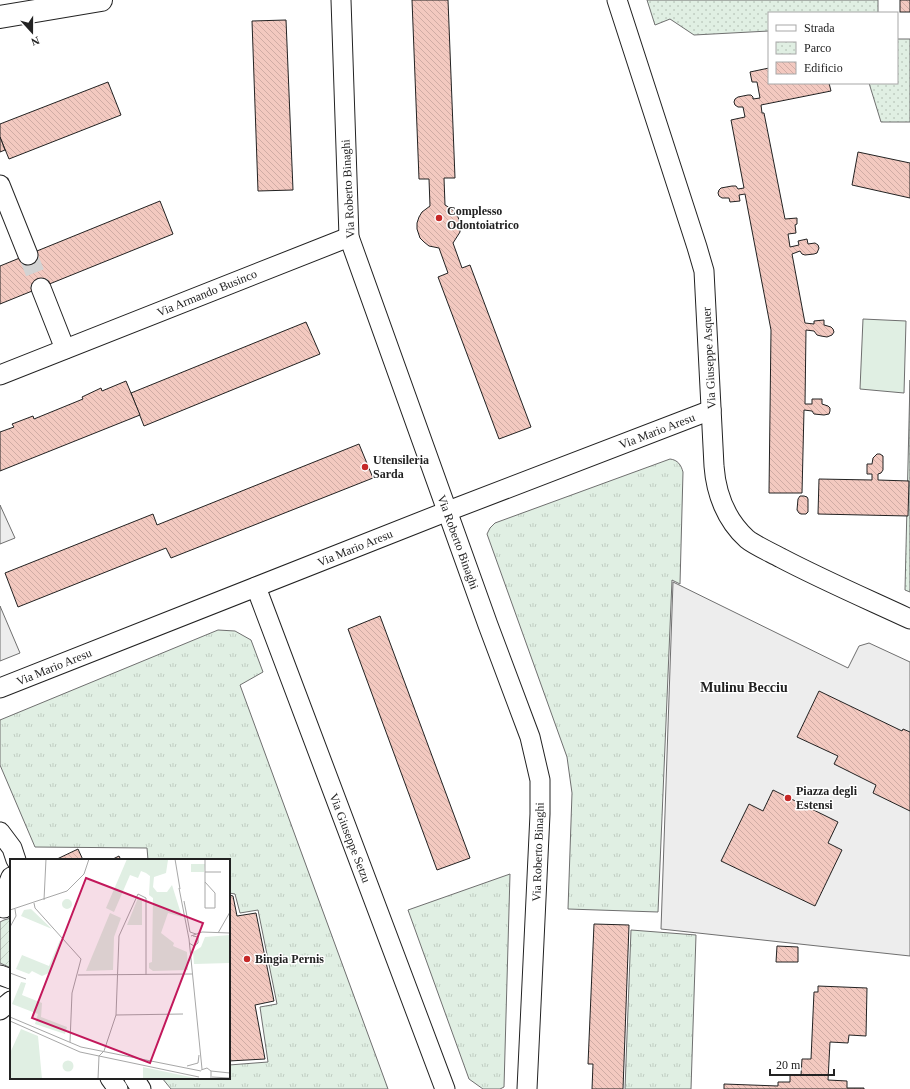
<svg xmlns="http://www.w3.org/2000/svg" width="910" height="1089" viewBox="0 0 910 1089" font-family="Georgia,serif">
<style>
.grass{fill:url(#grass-tufts);stroke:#6f6f6f}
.park{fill:url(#park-dots);stroke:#6f6f6f}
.garden{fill:url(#garden-furrows);stroke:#6f6f6f}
.pitch{fill:#e0efe3;stroke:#6f6f6f}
.parking{fill:#ededed;stroke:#6f6f6f}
.building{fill:url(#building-back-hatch);stroke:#222}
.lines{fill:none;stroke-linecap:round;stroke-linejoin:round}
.minor-tunnel{stroke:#d3d3d3;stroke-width:19;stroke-dasharray:19 10;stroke-linecap:butt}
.minor-casing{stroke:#222;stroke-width:21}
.tertiary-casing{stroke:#222;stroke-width:24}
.minor{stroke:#fff;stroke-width:19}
.tertiary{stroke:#fff;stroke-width:22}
.poi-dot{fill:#c62828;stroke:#fff;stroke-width:1.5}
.labels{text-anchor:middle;stroke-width:3;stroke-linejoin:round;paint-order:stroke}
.street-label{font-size:12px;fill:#222;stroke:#fff}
.poi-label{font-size:12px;font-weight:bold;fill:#222;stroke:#fff;text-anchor:start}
.quarter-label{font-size:14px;font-weight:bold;fill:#222;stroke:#fff}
.inset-road{fill:none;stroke:#a7a7a7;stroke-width:1}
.view{fill:#c2185b;fill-opacity:0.15;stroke:#c2185b;stroke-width:2}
.inset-edge{fill:none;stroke:#222;stroke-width:2}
</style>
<defs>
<pattern id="grass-tufts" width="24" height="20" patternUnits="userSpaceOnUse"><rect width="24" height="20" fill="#e0efe3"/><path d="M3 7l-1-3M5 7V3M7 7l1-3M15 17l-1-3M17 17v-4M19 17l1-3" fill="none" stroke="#c0cdc2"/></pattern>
<pattern id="park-dots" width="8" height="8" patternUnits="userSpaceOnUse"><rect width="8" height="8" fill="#e0efe3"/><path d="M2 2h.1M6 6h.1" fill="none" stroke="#c0cdc2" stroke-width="1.8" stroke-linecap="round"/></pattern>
<pattern id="garden-furrows" width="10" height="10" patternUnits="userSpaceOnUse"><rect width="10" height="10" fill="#e0efe3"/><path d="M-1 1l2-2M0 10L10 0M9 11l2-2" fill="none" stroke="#c0cdc2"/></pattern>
<pattern id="building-back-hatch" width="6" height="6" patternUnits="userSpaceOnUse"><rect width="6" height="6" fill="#f3c9c0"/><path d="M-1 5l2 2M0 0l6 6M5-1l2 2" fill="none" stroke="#d0aca5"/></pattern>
</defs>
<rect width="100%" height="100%" fill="#fff"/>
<g class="grass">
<path d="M670,459c8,1 11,6 13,13l-3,112 -8,-4 -14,332 -90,-3 4,-116 -5,-36 -80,-223 3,-6 5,-5z"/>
<polygon points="218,630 235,631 251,640 263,672 240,685 388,1089 171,1089 162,1078 229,1078 229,1065 268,1062 260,1007 277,1004 258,910 240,913 235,894 229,893 229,860 148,860 147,848 35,847 0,765 0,720"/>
<polygon points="510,874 504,1087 500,1089 483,1089 469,1079 408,910"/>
<polygon points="631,930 696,935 691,1089 625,1089"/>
</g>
<g class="park">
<polygon points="647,0 878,0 878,13 769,13 769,31 694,35 670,19 655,25"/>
<polygon points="897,39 910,39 910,122 881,122 869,83 897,83"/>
<polygon points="910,380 910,592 905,590"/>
</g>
<polygon class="garden" points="11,918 11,968 0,963 0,922 4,920"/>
<polygon class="pitch" points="863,319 906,321 904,393 860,389"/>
<g class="parking">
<polygon points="0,505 15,538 0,544"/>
<polygon points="673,582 848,668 859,646 869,643 910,662 910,956 661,929"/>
<polygon points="0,606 20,653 0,661"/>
</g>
<g class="building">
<polygon points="412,0 448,0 455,178 444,178 445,205 450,208 455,212 458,217 460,223 460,232 453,243 462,268 470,265 531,427 499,439 438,277 448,273 439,248 429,246 424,242 420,238 417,229 417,223 419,217 422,212 430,206 429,179 419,179"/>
<rect x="900" y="0" width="10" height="12"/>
<polygon points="286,20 293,190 258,191 252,21"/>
<polygon points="769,68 769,83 829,83 831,91 761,105 762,113 764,113 785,219 797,218 797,224 795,225 796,233 788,234 790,247 799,245 798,241 807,239 808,244 815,243 818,245 819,248 817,253 814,254 805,255 802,254 800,251 792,254 805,323 814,324 814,321 824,320 824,325 831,327 833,329 834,332 832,335 827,337 821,336 817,335 814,331 806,330 805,404 812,404 812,399 822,399 822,404 828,406 830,408 830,411 829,414 824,415 814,414 812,411 804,410 802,493 769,493 771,330 745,194 739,195 740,201 730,202 729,198 722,198 719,196 718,193 719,190 721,188 732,186 736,186 738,189 744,188 731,120 745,117 743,107 738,107 735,105 734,102 735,99 738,97 748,95 751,95 753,97 753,99 760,98 757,82 752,82 750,72"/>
<polygon points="108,82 121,115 9,159 0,137 0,124"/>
<polygon points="0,137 5,150 0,152"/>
<polygon points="858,152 910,163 910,198 852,185"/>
<polygon points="160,201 173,234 0,304 0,266"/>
<polygon points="306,322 320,354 144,426 131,393"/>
<polygon points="126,381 140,415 0,471 0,432 14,427 12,424 33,416 34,419 83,399 82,397 101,388 102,391"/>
<polygon points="359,444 373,478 171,558 166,548 18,607 5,573 153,514 157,525"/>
<polygon points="877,454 880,454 883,456 883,470 881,473 878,474 878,480 909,481 908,516 818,514 819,479 872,480 872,474 867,474 867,464 872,464 873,458"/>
<polygon points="800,496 804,496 807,497 808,499 808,512 806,514 801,514 799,513 797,510 798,499"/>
<polygon points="380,616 470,858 437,870 348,629"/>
<polygon points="819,691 902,731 903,729 910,732 910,811 873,793 876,785 834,764 838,756 797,737"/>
<polygon points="773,790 838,822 828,843 842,850 815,906 721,861 749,804 763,811"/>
<polygon points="78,849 83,860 55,860"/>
<polygon points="119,856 121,860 111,860"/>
<polygon points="229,895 233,896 237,916 256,913 274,1001 255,1005 265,1059 229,1061"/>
<polygon points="594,924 629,925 623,1089 592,1089 593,1064 588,1064"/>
<polygon points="777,946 798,947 798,962 776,962"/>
<polygon points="818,986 867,988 866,1036 849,1035 848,1043 830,1042 828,1080 847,1081 847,1088 864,1088 864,1089 724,1089 724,1084 778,1086 778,1082 790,1082 790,1075 801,1075 802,1059 811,1059 814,992 818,992"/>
</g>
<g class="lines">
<polyline class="minor-tunnel" points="28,255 41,288"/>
<defs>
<g id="minor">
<polyline points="341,0 349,237 488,625 530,737 540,780 540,814 527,1089"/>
<path d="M617,0l80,247 7,24 10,195c2,27 12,54 33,73 7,6 25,14 34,19 42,22 86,41 129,61"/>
<polyline points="0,185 28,255"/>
<polyline points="41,288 65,349"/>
<polyline points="0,375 349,237"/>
<polyline points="256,587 445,1089"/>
<polyline points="0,688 448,511 711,410"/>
<polyline points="0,832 12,848 16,860"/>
<polyline points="4,908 4,895 11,877"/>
<polyline points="0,975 11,979"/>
<polyline points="0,1010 11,1001"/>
<polyline points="110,1078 118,1089"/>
<polyline points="134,1078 141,1089"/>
</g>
<polyline id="tertiary" points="0,17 101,0"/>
</defs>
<use href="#minor" class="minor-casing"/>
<use href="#tertiary" class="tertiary-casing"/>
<use href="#minor" class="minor"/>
<use href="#tertiary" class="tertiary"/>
</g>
<g class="poi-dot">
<circle cx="439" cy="218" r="4"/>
<circle cx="365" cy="467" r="4"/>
<circle cx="788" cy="798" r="4"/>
<circle cx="247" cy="959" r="4"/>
</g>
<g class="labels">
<g class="street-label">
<text transform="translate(348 189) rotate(-93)" y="4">Via Roberto Binaghi</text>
<text transform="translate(207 293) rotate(-22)" y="4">Via Armando Businco</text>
<text transform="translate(709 358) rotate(-93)" y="4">Via Giuseppe Asquer</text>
<text transform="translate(657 431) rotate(-21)" y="4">Via Mario Aresu</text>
<text transform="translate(458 542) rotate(70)" y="4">Via Roberto Binaghi</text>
<text transform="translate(355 548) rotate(-22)" y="4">Via Mario Aresu</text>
<text transform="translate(54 667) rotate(-22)" y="4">Via Mario Aresu</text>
<text transform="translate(350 838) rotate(69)" y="4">Via Giuseppe Setzu</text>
<text transform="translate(538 852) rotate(-88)" y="4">Via Roberto Binaghi</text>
</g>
<g class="poi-label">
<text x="447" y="215">Complesso<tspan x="447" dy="14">Odontoiatrico</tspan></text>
<text x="373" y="464">Utensileria<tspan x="373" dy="14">Sarda</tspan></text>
<text x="796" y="795">Piazza degli<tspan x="796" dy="14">Estensi</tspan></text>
<text x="255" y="963">Bingia Pernis</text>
</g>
<g class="quarter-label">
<text x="744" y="692">Mulinu Becciu</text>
</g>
</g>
<g transform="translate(10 859)">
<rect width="220" height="220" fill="#fff"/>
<path d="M117,0l41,1 -2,13 -12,4 -1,10 4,5h10l5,-7 10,32 -14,-4 -7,20 13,10 -1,3 14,6 1,18 -35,1 -4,-3v-5l3,-1 1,-64 -4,-3 1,-19 -4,-3 -5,-2 -3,7 -8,-3 -16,37 -8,-4zM128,39l4,3v24h-15zM100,54l11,5 -7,19 -1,33 -27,1zM220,76v28l-36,1 -1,-12 8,-5 4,-10zM11,170l17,7 4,43h-32v-26z" fill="#e0efe3"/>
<path d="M181,5h14l-1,8h-13zM21,50l21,20 -31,-13 3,-6zM50,81l2,2 -13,31 -7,3 -10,-5 -3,3 -13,-5 6,-14 27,11zM11,123l5,1 -4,12 20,8 -1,14 26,10 -2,7 -30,-10 3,-10 -26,-10zM133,208l52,11 1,1h-53z" fill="#e0efe3"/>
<path d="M52 45a5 5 0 1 1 10 0a5 5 0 1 1-10 0ZM52.5 207a5.5 5.5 0 1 1 11 0a5.5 5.5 0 1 1-11 0Z" fill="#e0efe3"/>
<path class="inset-road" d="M165,0l5,30M195,0v49h10v-15l-10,-11M195,13h16M169,29l10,51 13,130M34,41l2,-41M174,42l6,31 6,2M24,44l1,5 46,51 -9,34 -2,49M0,51l57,-19 17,-17 5,-15M0,68l6,-11 -1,-7M208,74l12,-21M181,77l11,-4 28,1M179,84l5,3 4,-3v-6l-5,-1M0,114l16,6M68,116l114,-1M106,156l67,-1M0,158l71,30 120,24M0,162l70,31 119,25M89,197l5,-5 12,-36 3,-79 19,-42 8,4v77M177,207l11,-3 1,-8M191,211l6,-2 4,3v8M201,212l19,2M202,218l18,1M88,220l1,-23"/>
<path class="view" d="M76,19l117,45 -53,140 -118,-45z"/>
<rect width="220" height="220" class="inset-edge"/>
</g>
<rect x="768" y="12" width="130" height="72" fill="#ffffff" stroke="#a7a7a7"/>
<rect x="776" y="25" width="20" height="6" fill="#ffffff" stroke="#a7a7a7"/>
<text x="804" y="32" font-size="12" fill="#222222">Strada</text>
<rect x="776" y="42" width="20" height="12" fill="url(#park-dots)" stroke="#a7a7a7"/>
<text x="804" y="52" font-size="12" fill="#222222">Parco</text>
<rect x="776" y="62" width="20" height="12" fill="url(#building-back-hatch)" stroke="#a7a7a7"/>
<text x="804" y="72" font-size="12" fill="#222222">Edificio</text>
<g transform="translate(32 32) rotate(159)" stroke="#ffffff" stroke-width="3" paint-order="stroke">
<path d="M0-3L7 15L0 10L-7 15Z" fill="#222222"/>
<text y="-6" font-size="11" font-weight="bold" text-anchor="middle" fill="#222222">N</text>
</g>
<path d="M770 1069v6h64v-6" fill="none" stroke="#222222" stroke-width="2"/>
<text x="776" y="1069" font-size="12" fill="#222222" stroke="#ffffff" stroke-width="3" paint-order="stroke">20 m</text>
</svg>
